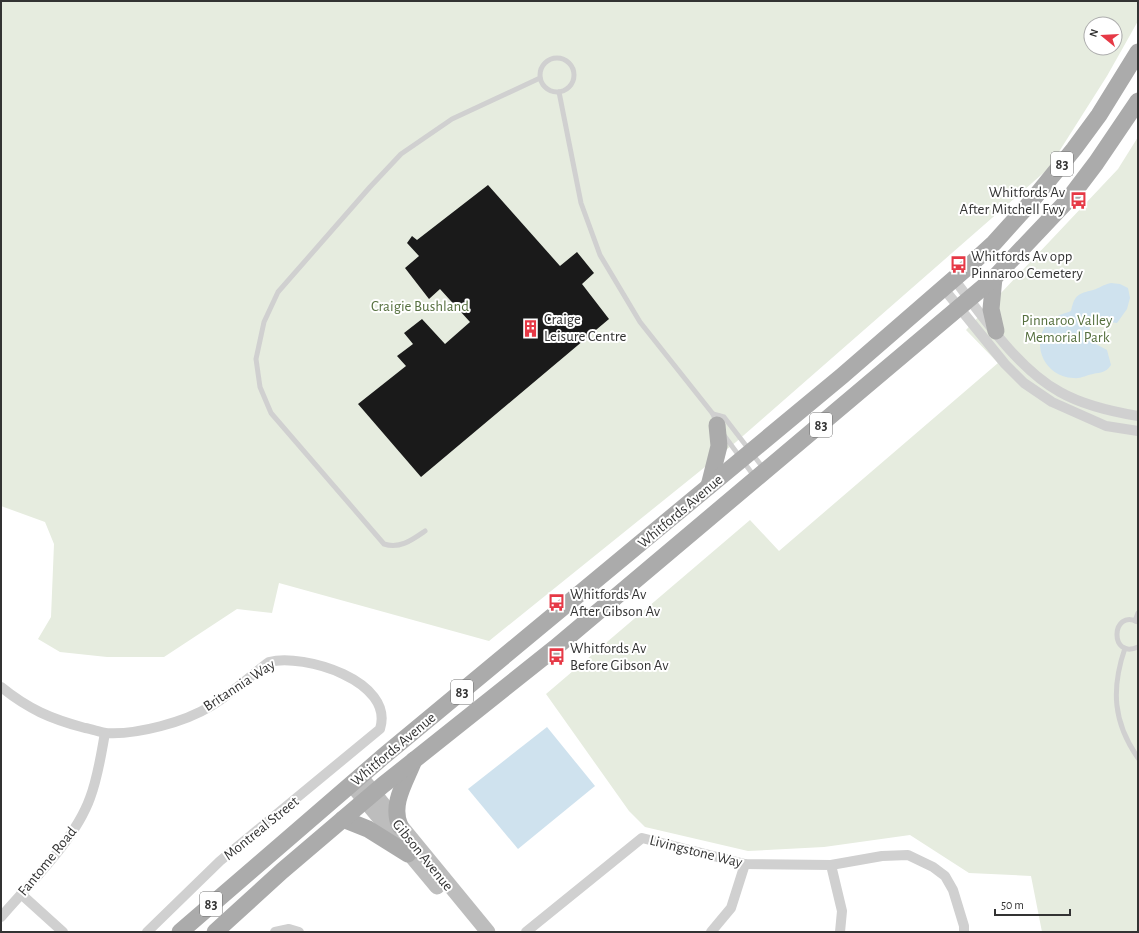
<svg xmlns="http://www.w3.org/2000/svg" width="1139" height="933" viewBox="0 0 1139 933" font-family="'Alegreya Sans',sans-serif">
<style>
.green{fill:#e6ecdf;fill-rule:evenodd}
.water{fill:#cfe2ee}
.building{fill:#1a1a1a}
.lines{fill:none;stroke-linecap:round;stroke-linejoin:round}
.lane{stroke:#d0d0d0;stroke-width:5}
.street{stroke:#d0d0d0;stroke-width:10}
.secondary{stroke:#bdbdbd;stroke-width:15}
.primary{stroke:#ababab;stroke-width:17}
.labels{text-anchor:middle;stroke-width:4;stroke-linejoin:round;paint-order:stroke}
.shield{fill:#fff;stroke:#707070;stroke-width:1}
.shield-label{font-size:14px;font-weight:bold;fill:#333}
.poi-label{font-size:15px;fill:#333;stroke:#fff;text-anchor:start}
.park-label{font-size:15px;fill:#56703f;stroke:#fff}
.street-label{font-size:15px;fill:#333;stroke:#fff}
</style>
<rect width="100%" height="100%" fill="#fff"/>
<g class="green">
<path d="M1,1h1137v20l-31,55 -59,93 -312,273 -247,199 -210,-58 -7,30 -35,-4 -73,48h-57l-47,-5 -22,-13 13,-22 3,-73 -9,-22 -44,-16zM1091,24h24v24h-24z"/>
<polygon points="1138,137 1138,932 1042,932 1031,876 969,873 910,835 824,847 748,851 645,827 629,811 546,694 750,520 779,551 998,363 966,330 1118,169"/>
</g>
<g class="water">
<path d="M1111,283l9,1 8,4 2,10 -3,11 -10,14 -17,-2 -10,7 -2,7 4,7 15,8 4,15c-5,8 -10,7 -18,9 -7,1 -12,5 -20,4 -27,-1 -43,-32 -26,-54 5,-7 16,-10 24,-13 4,-17 7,-17 22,-21 7,-2 9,-5 18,-7z"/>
<polygon points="547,727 595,786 518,849 468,789"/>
</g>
<polygon class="building" points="488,185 560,266 577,252 594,273 582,284 609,319 421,477 358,404 406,366 397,356 413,344 404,333 422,319 445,344 470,322 440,289 429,299 405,268 419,256 407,243 412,236 417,240"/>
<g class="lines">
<g class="lane">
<circle cx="557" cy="75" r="17"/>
<polyline points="559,92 581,203 600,255 640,322 713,414 716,422"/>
<polyline points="713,414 724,417 764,469"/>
<polyline points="723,434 754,476"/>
<path d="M425,531c-13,9 -25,18 -41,13l-113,-131 -11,-26 -4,-28 8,-37 14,-30 92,-105 31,-33 51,-35 88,-41"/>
<polyline points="1135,621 1138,613"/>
<path d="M1138,622c-27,-14 -29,38 0,25"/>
<path d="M1125,648c-14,41 -12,74 13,110"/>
</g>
<g class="street">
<path d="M954,279c29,38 64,90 106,113 21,12 54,20 78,24"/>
<polyline points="944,289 1005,364 1024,383 1052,402 1106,426 1138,431"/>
<path d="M1,687c27,22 50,32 84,41 7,1 14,4 21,5 31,2 79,-11 105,-27 21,-13 39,-30 58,-44 35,-9 126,19 111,67l-160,132 -73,71"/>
<polyline points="831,865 882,856 908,855 933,867 945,876 953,890 964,926 964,932"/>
<polyline points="21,894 63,932"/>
<path d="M1,917c29,-34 74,-77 89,-119 8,-21 11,-43 15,-65"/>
<polyline points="275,932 289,929 299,932"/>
<polyline points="526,932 642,838 745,864 831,865 842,911 840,932"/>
<polyline points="711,932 731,908 745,864"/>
</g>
<g class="secondary">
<polyline points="360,776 488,932"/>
<polyline points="351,784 437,887"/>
</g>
<g class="primary">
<polyline points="994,278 991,309 996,331"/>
<polyline points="709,486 719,446 717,425"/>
<polyline points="343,819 368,829 408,854"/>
<path d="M400,826c-10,-22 6,-45 14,-66"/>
<polyline points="180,932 385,755 842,376 970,265 994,243 1030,203 1074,149 1099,115 1138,52"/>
<polyline points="215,932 282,871 383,785 555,648 994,278 1068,200 1096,163 1138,101"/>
</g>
</g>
<defs>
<symbol id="bus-bare" viewBox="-9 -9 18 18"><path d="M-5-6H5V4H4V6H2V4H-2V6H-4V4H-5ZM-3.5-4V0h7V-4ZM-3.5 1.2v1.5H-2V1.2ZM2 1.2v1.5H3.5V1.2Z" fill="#e63946" stroke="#fff" stroke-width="2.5" paint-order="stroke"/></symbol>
<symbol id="building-bare" viewBox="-9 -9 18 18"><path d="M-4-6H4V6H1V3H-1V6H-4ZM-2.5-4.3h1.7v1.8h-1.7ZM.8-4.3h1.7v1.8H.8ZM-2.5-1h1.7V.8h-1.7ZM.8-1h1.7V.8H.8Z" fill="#e63946" stroke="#fff" stroke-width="2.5" paint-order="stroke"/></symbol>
</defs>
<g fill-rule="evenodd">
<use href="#bus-bare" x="1066" y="188" width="25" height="25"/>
<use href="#bus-bare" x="946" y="252" width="25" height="25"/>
<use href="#building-bare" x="518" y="316" width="25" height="25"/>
<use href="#bus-bare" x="544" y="590" width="25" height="25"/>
<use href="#bus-bare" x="544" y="644" width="25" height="25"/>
</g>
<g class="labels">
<g class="shield">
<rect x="1051" y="152" width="22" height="24" rx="3"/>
<rect x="810" y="413" width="22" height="24" rx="3"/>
<rect x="451" y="680" width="22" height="24" rx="3"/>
<rect x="200" y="892" width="22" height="24" rx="3"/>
</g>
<g class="shield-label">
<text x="1062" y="169">83</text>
<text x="821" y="430">83</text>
<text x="462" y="697">83</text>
<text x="211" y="909">83</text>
</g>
<g class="poi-label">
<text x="1065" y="197" text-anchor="end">Whitfords Av<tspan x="1065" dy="17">After Mitchell Fwy</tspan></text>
<text x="971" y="261">Whitfords Av opp<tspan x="971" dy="17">Pinnaroo Cemetery</tspan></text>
<text x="544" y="324">Craige<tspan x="544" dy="17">Leisure Centre</tspan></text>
<text x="570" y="599">Whitfords Av<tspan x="570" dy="17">After Gibson Av</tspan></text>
<text x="570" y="653">Whitfords Av<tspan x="570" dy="17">Before Gibson Av</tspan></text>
</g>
<g class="park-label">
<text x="420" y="311">Craigie Bushland</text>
<text x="1067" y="325">Pinnaroo Valley<tspan x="1067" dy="17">Memorial Park</tspan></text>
</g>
<g class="street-label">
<text transform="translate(680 511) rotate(-40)" y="5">Whitfords Avenue</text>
<text transform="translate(239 685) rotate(-33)" y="5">Britannia Way</text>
<text transform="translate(393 749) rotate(-40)" y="5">Whitfords Avenue</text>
<text transform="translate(261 828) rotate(-39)" y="5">Montreal Street</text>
<text transform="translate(696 851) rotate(14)" y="5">Livingstone Way</text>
<text transform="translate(423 855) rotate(51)" y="5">Gibson Avenue</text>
<text transform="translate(47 861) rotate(-51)" y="5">Fantome Road</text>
</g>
</g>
<rect width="1139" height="933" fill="none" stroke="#333333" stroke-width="4"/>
<g transform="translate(1103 36) rotate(288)"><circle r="19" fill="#ffffff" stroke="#adadad"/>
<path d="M0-3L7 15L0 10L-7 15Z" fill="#e63946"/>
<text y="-6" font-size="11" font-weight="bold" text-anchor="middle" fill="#333333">N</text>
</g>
<path d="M995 909v6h75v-6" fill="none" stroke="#333333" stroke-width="2"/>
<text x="1001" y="909" font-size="12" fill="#333333" stroke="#ffffff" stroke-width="3" paint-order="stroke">50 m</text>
</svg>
